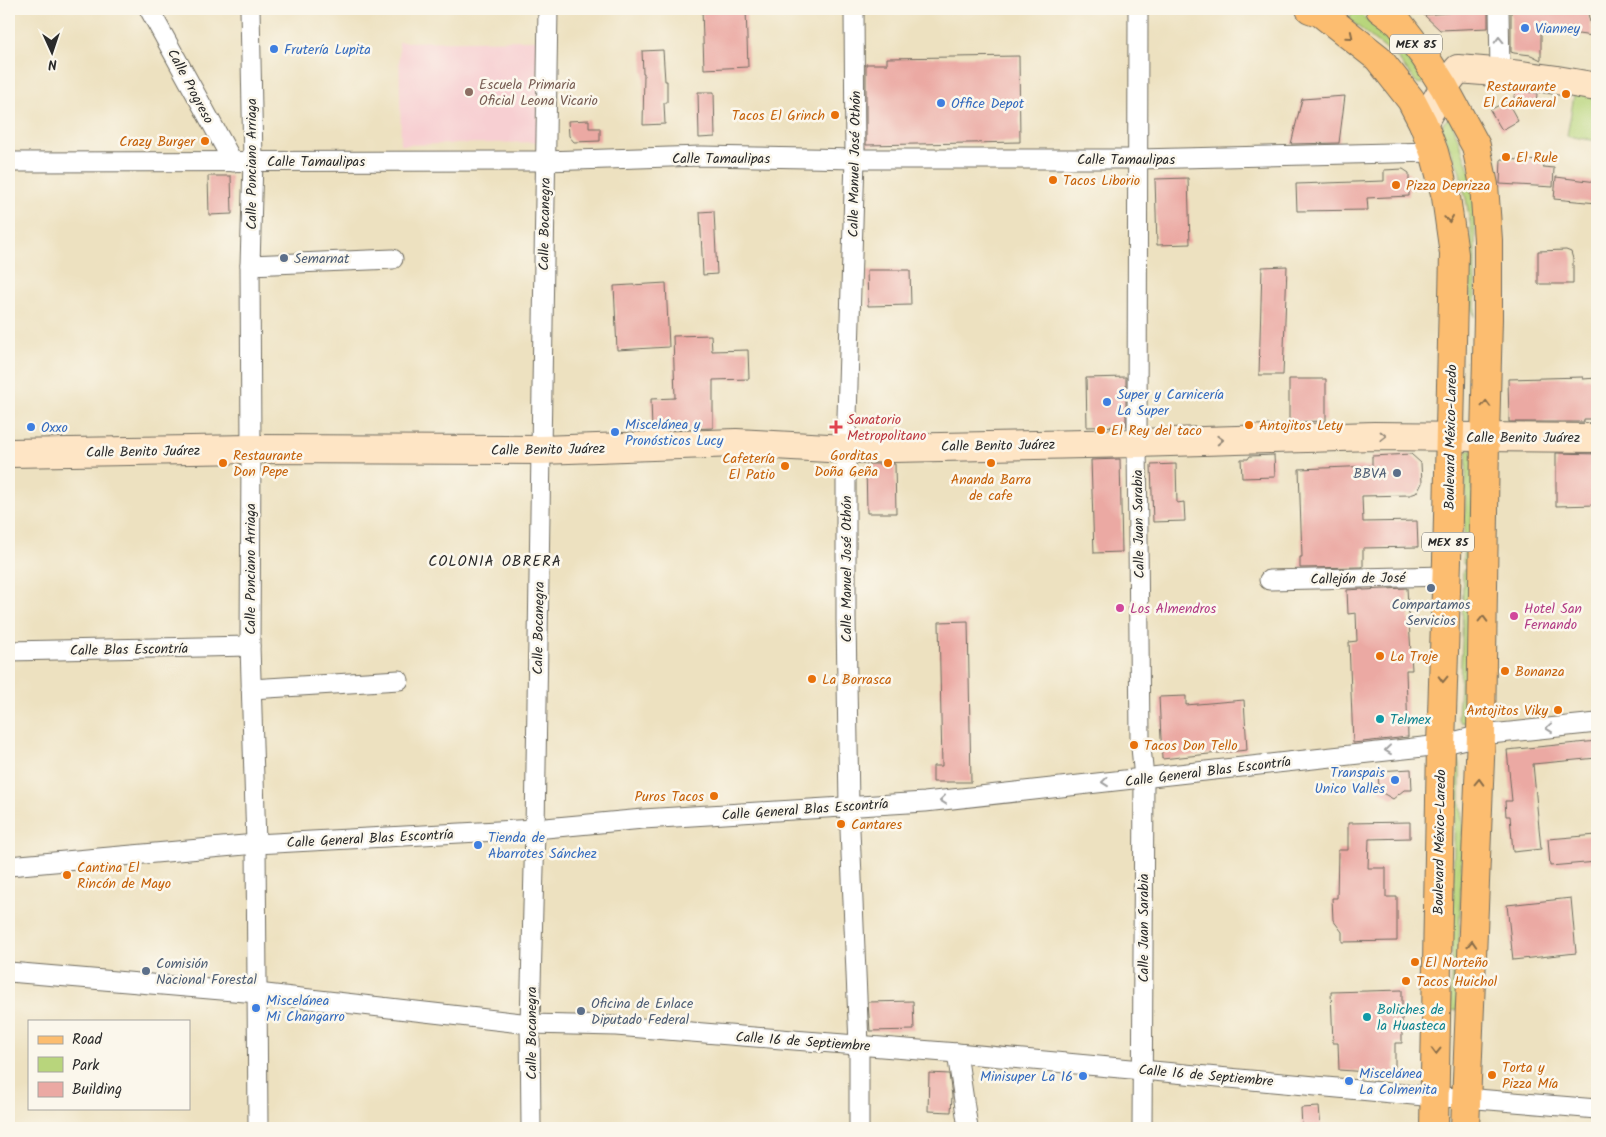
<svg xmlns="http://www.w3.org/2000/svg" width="1606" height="1137" viewBox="0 0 1606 1137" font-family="Kalam,sans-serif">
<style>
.built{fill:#f7cfd2}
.green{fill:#b8d57c;stroke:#728054}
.building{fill:#eba9a3}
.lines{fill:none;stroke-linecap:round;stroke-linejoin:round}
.street-casing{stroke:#6f6b5f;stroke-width:21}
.secondary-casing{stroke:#6f6b5f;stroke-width:30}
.primary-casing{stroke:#6f6b5f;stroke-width:30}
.street{stroke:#fff;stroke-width:19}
.secondary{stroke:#fee5c5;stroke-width:28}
.primary{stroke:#fcbd6f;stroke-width:28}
.oneway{stroke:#896d4a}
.oneway2{stroke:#a0a0a0}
.oneway3{stroke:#948878}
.shop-dot{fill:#3f7fe0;stroke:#fbf7ec;stroke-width:2}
.education-dot{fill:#8d6e63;stroke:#fbf7ec;stroke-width:2}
.food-dot{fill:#e8710a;stroke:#fbf7ec;stroke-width:2}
.service-dot{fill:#5c6f8a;stroke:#fbf7ec;stroke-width:2}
.health-dot{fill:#e0444e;stroke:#fbf7ec;stroke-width:2}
.hotel-dot{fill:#d1479c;stroke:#fbf7ec;stroke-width:2}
.culture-dot{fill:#0f9aa8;stroke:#fbf7ec;stroke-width:2}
.labels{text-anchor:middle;stroke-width:5;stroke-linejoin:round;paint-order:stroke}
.shield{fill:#fbf7ec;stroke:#696865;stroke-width:1}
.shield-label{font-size:12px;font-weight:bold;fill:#2b2b2b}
.shop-label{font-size:14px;fill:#366cbe;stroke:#fbf7ec;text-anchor:start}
.education-label{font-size:14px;fill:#785e54;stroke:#fbf7ec;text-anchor:start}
.street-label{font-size:14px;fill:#2b2b2b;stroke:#fbf7ec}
.food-label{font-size:14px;fill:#c56008;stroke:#fbf7ec;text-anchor:start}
.service-label{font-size:14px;fill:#4e5e75;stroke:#fbf7ec;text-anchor:start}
.health-label{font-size:14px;fill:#be3a42;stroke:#fbf7ec;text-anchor:start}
.hotel-label{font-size:14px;fill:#b23c85;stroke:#fbf7ec;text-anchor:start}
.culture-label{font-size:14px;fill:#0d838f;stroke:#fbf7ec;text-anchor:start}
.neighbourhood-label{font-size:15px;letter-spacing:1px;fill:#2b2b2b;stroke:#fbf7ec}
</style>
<rect width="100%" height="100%" fill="#fbf7ec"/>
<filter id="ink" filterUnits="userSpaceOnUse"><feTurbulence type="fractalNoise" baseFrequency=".02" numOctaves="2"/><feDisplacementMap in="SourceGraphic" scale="10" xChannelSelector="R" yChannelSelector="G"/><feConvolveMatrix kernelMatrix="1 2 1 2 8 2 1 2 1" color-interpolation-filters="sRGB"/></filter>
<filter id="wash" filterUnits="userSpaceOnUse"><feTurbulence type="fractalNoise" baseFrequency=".0096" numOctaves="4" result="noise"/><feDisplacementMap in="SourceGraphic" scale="20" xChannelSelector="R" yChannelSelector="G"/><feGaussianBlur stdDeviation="1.12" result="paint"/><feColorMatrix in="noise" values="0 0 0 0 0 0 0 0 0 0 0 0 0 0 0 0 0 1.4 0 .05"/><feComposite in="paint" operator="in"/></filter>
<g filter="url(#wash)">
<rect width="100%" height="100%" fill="#ede1c0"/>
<polygon class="built" points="537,40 539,142 401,145 399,42"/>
<g class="green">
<polygon points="1355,12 1359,13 1386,35 1399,49 1423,80 1422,84 1417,83 1398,59 1350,20 1351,13"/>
<polygon points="1575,90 1597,94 1597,141 1567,136"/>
<polygon points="1450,117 1470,172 1475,197 1475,317 1470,305 1471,228 1466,199 1459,169 1442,131 1443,123"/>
<polygon points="1473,449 1472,564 1463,564 1467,450"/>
<polygon points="1463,570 1471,570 1468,721 1465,723 1461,722 1458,719 1462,643"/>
<polygon points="1456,760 1459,760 1460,764 1460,805 1463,822 1457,1010 1450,1011"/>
</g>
<g id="blocks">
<g class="building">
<polygon points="702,9 746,9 748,67 704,69"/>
<polygon points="1488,9 1488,28 1440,30 1424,15"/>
<polygon points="1511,9 1587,9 1593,36 1541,29 1541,60 1531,55 1514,53 1511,52"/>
<polygon points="663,50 665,81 667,81 667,103 664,103 665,124 643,125 644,73 643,73 642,51"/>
<polygon points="1019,56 1020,142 866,145 866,64 887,64 887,58"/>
<polygon points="1515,90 1537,93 1536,107 1513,104"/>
<polygon points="698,92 714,92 715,137 699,138"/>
<polygon points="1345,96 1339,143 1291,144 1302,99"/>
<polygon points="1507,101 1518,121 1502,130 1490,110"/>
<polygon points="589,120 589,128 600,128 600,141 574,142 569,136 568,121"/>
<polygon points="1501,159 1544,161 1543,167 1554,168 1553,187 1500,184"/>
<polygon points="1403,169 1409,173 1409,196 1367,198 1368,210 1297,211 1296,184 1384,181 1384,170"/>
<polygon points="208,176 231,176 232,214 209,215"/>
<polygon points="1556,177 1597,182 1597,203 1554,199"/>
<polygon points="1188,178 1190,244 1157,245 1155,179"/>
<polygon points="714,211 717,274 703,275 700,212"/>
<polygon points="1566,250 1571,252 1573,259 1573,284 1538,284 1538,251"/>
<polygon points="1287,266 1283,375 1259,375 1262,267"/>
<polygon points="867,270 910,270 911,305 868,306"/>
<polygon points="666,283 669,347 617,350 614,286"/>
<polygon points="711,335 712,351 748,350 749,379 713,380 713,428 652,430 651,399 675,398 673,336"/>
<polygon points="1126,377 1126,426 1087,427 1086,378"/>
<polygon points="1583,377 1583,379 1597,378 1597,419 1584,419 1584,422 1509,422 1508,379"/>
<polygon points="1289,379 1326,379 1326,421 1289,422"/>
<polygon points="1556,453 1597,454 1597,505 1556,506"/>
<polygon points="1411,454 1421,463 1422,483 1419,489 1416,493 1410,495 1362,496 1363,522 1417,521 1418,547 1363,548 1363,567 1300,568 1300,557 1302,557 1299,469 1372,466 1372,456"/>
<polygon points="1274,455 1275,477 1242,478 1241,459 1248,459 1250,456"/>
<polygon points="1120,459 1122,552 1094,553 1091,460"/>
<polygon points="866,464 895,464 896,513 867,513"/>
<polygon points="1176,464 1177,503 1184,502 1185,521 1153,522 1151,465"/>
<polygon points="1407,588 1412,670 1406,670 1408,737 1353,743 1349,642 1357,641 1356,613 1348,614 1347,590 1363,589 1363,590"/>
<polygon points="968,621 971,782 933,782 933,766 942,766 939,622"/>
<polygon points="1186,696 1186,705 1244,700 1247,750 1162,759 1159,697"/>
<polygon points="1597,741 1597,758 1533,764 1541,849 1513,852 1510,816 1506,816 1505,801 1512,801 1507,750"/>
<polygon points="1411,769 1412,790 1404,790 1393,799 1379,791 1378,771"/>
<polygon points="1410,822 1410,838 1369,839 1368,868 1386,868 1386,897 1397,897 1397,941 1342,942 1342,932 1333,920 1332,898 1337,898 1338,850 1348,850 1348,823"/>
<polygon points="1597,835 1597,862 1550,866 1548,839"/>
<polygon points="1571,898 1576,953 1513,960 1507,905"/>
<polygon points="1402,990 1402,1043 1395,1043 1395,1074 1339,1070 1338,1043 1333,1043 1331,992"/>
<polygon points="913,1001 914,1030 870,1031 868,1002"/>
<polygon points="929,1073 949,1074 952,1096 951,1112 928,1111"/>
<polygon points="1319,1107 1321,1128 1302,1128 1301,1108"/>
</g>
</g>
</g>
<g filter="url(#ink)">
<use href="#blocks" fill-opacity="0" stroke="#6f6b5f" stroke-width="1"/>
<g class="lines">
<defs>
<g id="street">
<polyline points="149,9 233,162"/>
<polyline points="250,9 253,161 250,265 251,449 250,646 256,844 258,1128"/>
<polyline points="854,9 855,159 846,449 846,619 849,806 859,1045 859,1128"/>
<polyline points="1138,9 1137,443 1140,737 1144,778 1142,1128"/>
<polyline points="1499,9 1500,72"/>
<polyline points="9,162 545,161 701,156 855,159 1138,159 1434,152"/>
<polyline points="250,265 393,259"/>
<polyline points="1269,580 1447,576"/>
<polyline points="9,651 250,646"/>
<polyline points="251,689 399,680"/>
<polyline points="9,866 256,844 535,829 643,819 925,802 1441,745 1481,735 1597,723"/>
<polyline points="9,972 257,993 530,1024 616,1026 957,1053 1435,1097 1465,1098 1597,1109"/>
<polyline points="957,1053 968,1128"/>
<polyline points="531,1128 530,1024 535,829 548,9"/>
</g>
<g id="secondary">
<path d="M1423,123l21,-36 14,-18c47,3 93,9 139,18"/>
<polyline points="9,453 251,449 541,450 736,443 846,449 1137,443 1374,436 1597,438"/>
</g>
<g id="primary">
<polyline points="1310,9 1321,13 1378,58 1411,100 1423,123 1434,152 1446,197 1454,254 1447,560 1441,745 1434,1128"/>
<polyline points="1380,9 1399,23 1425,57 1444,87 1476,146 1484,185 1488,240 1488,319 1485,437 1481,735 1465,1128"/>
</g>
</defs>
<use href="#street" class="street-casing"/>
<use href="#secondary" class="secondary-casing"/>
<use href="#primary" class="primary-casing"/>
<use href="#street" class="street"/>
<use href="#secondary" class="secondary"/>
<use href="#primary" class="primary"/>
</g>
<defs><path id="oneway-chevron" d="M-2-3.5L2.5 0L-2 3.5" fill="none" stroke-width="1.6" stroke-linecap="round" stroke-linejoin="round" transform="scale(1.25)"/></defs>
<g class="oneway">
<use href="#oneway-chevron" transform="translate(1350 36) rotate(39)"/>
<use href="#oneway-chevron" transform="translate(1449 219) rotate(82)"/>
<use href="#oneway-chevron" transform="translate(1486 404) rotate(-88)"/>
<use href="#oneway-chevron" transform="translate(1483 619) rotate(-89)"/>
<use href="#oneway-chevron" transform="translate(1443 679) rotate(92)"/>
<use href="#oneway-chevron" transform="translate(1479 782) rotate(-88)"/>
<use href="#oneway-chevron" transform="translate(1472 944) rotate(-87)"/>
<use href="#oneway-chevron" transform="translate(1436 1051) rotate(91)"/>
</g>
<g class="oneway2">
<use href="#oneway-chevron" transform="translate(1499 40) rotate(-91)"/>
<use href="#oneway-chevron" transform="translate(1549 728) rotate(174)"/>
<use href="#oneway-chevron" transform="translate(1388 750) rotate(174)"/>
<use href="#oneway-chevron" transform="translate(1105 782) rotate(174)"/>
<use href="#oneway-chevron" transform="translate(943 800) rotate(174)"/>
</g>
<g class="oneway3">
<use href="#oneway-chevron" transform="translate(1383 436) rotate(1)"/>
<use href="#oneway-chevron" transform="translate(1220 440) rotate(-2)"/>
</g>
</g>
<g class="shop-dot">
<circle cx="1525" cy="28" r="5"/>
<circle cx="274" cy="49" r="5"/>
<circle cx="941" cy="103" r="5"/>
<circle cx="1107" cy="402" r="5"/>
<circle cx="31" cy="427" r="5"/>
<circle cx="615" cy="432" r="5"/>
<circle cx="1395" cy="780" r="5"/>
<circle cx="478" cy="845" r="5"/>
<circle cx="256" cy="1008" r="5"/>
<circle cx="1083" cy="1076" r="5"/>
<circle cx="1349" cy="1081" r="5"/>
</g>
<circle class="education-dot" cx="469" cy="92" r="5"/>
<g class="food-dot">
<circle cx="1566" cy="94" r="5"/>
<circle cx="835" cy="115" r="5"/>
<circle cx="205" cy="141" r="5"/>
<circle cx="1506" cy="157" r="5"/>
<circle cx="1053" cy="180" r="5"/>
<circle cx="1396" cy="185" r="5"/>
<circle cx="1249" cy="425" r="5"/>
<circle cx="1101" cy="430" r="5"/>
<circle cx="223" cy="463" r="5"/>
<circle cx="888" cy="463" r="5"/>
<circle cx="991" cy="463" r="5"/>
<circle cx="785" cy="466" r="5"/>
<circle cx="1380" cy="656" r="5"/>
<circle cx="1505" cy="671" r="5"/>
<circle cx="812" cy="679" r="5"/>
<circle cx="1558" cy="710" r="5"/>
<circle cx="1134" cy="745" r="5"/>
<circle cx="714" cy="796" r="5"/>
<circle cx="841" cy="824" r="5"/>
<circle cx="67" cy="875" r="5"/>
<circle cx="1415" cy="962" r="5"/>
<circle cx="1406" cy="981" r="5"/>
<circle cx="1492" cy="1075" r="5"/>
</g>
<g class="service-dot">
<circle cx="284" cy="258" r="5"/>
<circle cx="1397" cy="473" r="5"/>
<circle cx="1431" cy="588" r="5"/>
<circle cx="146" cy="971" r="5"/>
<circle cx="581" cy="1011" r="5"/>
</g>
<path class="health-dot" d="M833.5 419.5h5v5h5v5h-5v5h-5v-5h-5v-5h5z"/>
<g class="hotel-dot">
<circle cx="1120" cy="608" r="5"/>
<circle cx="1514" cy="616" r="5"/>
</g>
<g class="culture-dot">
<circle cx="1380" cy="719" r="5"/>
<circle cx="1367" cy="1017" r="5"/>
</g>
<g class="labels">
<g class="shield">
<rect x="1390" y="34.5" width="52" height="19" rx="4"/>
<rect x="1422" y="532.5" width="52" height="19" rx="4"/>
</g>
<g class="shield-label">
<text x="1416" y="48">MEX 85</text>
<text x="1448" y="546">MEX 85</text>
</g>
<g class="shop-label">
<text x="1535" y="33">Vianney</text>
<text x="284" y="54">Frutería Lupita</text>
<text x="951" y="108">Office Depot</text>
<text x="1117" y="399">Super y Carnicería<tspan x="1117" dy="16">La Super</tspan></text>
<text x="625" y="429">Miscelánea y<tspan x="625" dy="16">Pronósticos Lucy</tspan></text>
<text x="41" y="432">Oxxo</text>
<text x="1385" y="777" text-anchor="end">Transpais<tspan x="1385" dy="16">Unico Valles</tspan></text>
<text x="488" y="842">Tienda de<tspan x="488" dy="16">Abarrotes Sánchez</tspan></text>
<text x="266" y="1005">Miscelánea<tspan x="266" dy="16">Mi Changarro</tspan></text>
<text x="1359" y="1078">Miscelánea<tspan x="1359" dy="16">La Colmenita</tspan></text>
<text x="1073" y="1081" text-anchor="end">Minisuper La 16</text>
</g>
<g class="education-label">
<text x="479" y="89">Escuela Primaria<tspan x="479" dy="16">Oficial Leona Vicario</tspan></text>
</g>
<g class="street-label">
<text transform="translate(191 86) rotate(62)" y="5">Calle Progreso</text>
<text x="721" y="163">Calle Tamaulipas</text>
<text x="1126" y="164">Calle Tamaulipas</text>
<text x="316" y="166">Calle Tamaulipas</text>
<text transform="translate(251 164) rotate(-90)" y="5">Calle Ponciano Arriaga</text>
<text transform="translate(854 164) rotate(-89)" y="5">Calle Manuel José Othón</text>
<text transform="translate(544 224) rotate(-89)" y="5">Calle Bocanegra</text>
<text transform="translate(1450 437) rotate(-89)" y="5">Boulevard México-Laredo</text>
<text x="1523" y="442">Calle Benito Juárez</text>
<text transform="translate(998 445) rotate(-1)" y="5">Calle Benito Juárez</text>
<text transform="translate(548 449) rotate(-1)" y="5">Calle Benito Juárez</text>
<text transform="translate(143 451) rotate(-1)" y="5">Calle Benito Juárez</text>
<text transform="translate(1138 524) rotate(-91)" y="5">Calle Juan Sarabia</text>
<text transform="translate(250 569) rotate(-90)" y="5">Calle Ponciano Arriaga</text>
<text transform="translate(846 569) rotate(-90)" y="5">Calle Manuel José Othón</text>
<text transform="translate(1358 578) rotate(-1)" y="5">Callejón de José</text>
<text transform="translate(538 628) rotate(-89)" y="5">Calle Bocanegra</text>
<text transform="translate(129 649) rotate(-1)" y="5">Calle Blas Escontría</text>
<text transform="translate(1208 771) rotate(-7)" y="5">Calle General Blas Escontría</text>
<text transform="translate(805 809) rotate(-4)" y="5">Calle General Blas Escontría</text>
<text transform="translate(370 838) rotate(-3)" y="5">Calle General Blas Escontría</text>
<text transform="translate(1439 842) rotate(-89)" y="5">Boulevard México-Laredo</text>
<text transform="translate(1143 928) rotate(-90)" y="5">Calle Juan Sarabia</text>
<text transform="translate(531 1033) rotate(-90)" y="5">Calle Bocanegra</text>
<text transform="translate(803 1041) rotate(4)" y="5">Calle 16 de Septiembre</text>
<text transform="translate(1206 1075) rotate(5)" y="5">Calle 16 de Septiembre</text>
</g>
<g class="food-label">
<text x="1556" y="91" text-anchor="end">Restaurante<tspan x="1556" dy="16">El Cañaveral</tspan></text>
<text x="825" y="120" text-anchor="end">Tacos El Grinch</text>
<text x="195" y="146" text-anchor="end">Crazy Burger</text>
<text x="1516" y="162">El Rule</text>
<text x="1063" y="185">Tacos Liborio</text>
<text x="1406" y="190">Pizza Deprizza</text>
<text x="1259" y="430">Antojitos Lety</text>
<text x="1111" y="435">El Rey del taco</text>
<text x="233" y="460">Restaurante<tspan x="233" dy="16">Don Pepe</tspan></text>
<text x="878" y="460" text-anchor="end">Gorditas<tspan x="878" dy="16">Doña Geña</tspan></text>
<text x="775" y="463" text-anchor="end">Cafetería<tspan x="775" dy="16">El Patio</tspan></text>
<text x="991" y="484" text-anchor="middle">Ananda Barra<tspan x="991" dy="16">de cafe</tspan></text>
<text x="1390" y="661">La Troje</text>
<text x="1515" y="676">Bonanza</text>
<text x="822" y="684">La Borrasca</text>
<text x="1548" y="715" text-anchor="end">Antojitos Viky</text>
<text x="1144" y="750">Tacos Don Tello</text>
<text x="704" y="801" text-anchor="end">Puros Tacos</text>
<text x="851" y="829">Cantares</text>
<text x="77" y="872">Cantina El<tspan x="77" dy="16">Rincón de Mayo</tspan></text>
<text x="1425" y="967">El Norteño</text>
<text x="1416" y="986">Tacos Huichol</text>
<text x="1502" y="1072">Torta y<tspan x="1502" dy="16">Pizza Mía</tspan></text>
</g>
<g class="service-label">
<text x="294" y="263">Semarnat</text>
<text x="1387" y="478" text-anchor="end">BBVA</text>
<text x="1431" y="609" text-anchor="middle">Compartamos<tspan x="1431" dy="16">Servicios</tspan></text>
<text x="156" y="968">Comisión<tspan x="156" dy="16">Nacional Forestal</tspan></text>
<text x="591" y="1008">Oficina de Enlace<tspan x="591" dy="16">Diputado Federal</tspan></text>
</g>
<g class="health-label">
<text x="847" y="424">Sanatorio<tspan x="847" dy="16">Metropolitano</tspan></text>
</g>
<g class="hotel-label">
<text x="1130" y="613">Los Almendros</text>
<text x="1524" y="613">Hotel San<tspan x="1524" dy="16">Fernando</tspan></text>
</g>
<g class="culture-label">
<text x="1390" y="724">Telmex</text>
<text x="1377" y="1014">Boliches de<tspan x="1377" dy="16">la Huasteca</tspan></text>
</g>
<g class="neighbourhood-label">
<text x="495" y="566">COLONIA OBRERA</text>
</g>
</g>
<rect width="1606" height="1137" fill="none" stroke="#fbf7ec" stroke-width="30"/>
<rect x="28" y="1020" width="162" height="90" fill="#fbf7ec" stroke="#a8a59f"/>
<rect x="38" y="1036" width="25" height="8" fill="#fcbd6f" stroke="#a8a59f"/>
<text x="72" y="1044" font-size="15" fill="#2b2b2b">Road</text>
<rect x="38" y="1057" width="25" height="15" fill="#b8d57c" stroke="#a8a59f"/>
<text x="72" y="1070" font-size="15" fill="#2b2b2b">Park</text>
<rect x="38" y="1082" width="25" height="15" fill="#eba9a3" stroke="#a8a59f"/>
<text x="72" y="1094" font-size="15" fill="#2b2b2b">Building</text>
<g transform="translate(52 52) rotate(177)" stroke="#fbf7ec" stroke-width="4" paint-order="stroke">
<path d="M0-4L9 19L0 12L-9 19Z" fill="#2b2b2b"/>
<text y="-8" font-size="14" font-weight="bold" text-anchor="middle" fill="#2b2b2b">N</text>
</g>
</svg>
